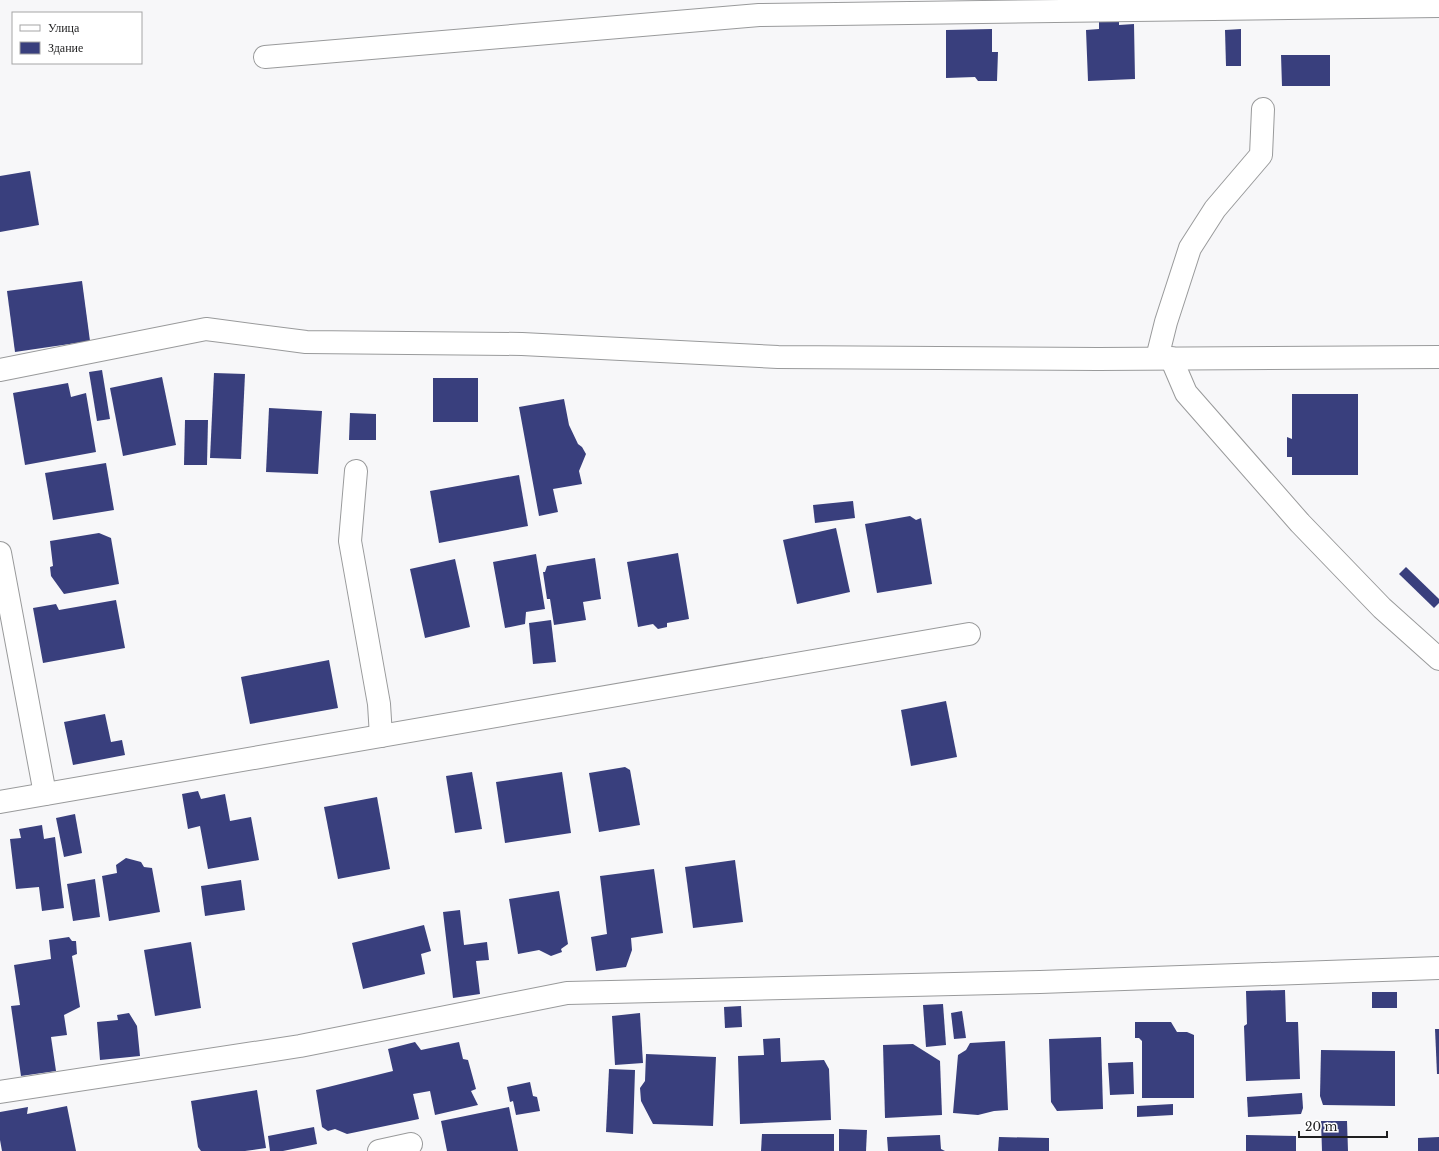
<svg xmlns="http://www.w3.org/2000/svg" width="1439" height="1151" viewBox="0 0 1439 1151" font-family="'Libre Baskerville',serif">
<style>
.building{fill:#393f7d}
.lines{fill:none;stroke-linecap:round;stroke-linejoin:round}
.minor-casing{stroke:#999a9b;stroke-width:24}
.minor{stroke:#fff;stroke-width:22}
</style>
<rect width="100%" height="100%" fill="#f7f7f9"/>
<g class="building">
<polygon points="1119,18 1119,25 1134,24 1135,79 1088,81 1086,30 1099,29 1099,19"/>
<polygon points="992,29 992,52 998,52 997,81 978,81 975,77 946,78 946,30"/>
<polygon points="1241,29 1241,66 1226,66 1225,30"/>
<polygon points="1281,55 1330,55 1330,86 1282,86"/>
<polygon points="30,171 39,225 0,232 0,176"/>
<polygon points="82,281 90,341 15,352 7,291"/>
<polygon points="102,370 110,419 97,421 89,372"/>
<polygon points="214,373 245,374 241,459 210,458"/>
<polygon points="162,377 176,445 123,456 110,388"/>
<rect x="433" y="378" width="45" height="44"/>
<polygon points="68,383 71,397 86,393 96,452 25,465 13,393"/>
<polygon points="1292,394 1358,394 1358,475 1292,475 1292,457 1287,457 1287,437 1292,439"/>
<polygon points="564,399 569,425 578,444 582,447 586,454 579,471 582,484 553,489 558,512 539,516 519,407"/>
<polygon points="269,408 322,411 318,474 266,472"/>
<polygon points="350,413 376,414 376,440 349,440"/>
<polygon points="185,420 208,420 207,465 184,465"/>
<polygon points="106,463 114,510 53,520 45,473"/>
<polygon points="519,475 528,526 439,543 430,491"/>
<polygon points="853,501 855,518 815,523 813,505"/>
<polygon points="910,516 916,520 921,518 932,584 877,593 865,524"/>
<polygon points="836,528 850,592 797,604 783,540"/>
<polygon points="99,533 111,538 119,584 64,594 51,576 50,567 53,566 50,541"/>
<polygon points="678,553 689,619 667,623 667,627 658,629 653,624 638,627 627,562"/>
<polygon points="536,554 545,609 526,612 525,624 505,628 493,562"/>
<polygon points="595,558 601,599 583,602 586,620 554,625 550,599 547,599 543,572 545,572 547,566"/>
<polygon points="455,559 470,627 425,638 410,569"/>
<polygon points="1406,567 1439,599 1439,603 1434,608 1399,574"/>
<polygon points="116,600 125,648 43,663 33,608 56,604 59,610"/>
<polygon points="551,620 556,662 533,664 529,623"/>
<polygon points="329,660 338,708 250,724 241,677"/>
<polygon points="946,701 957,757 911,766 901,710"/>
<polygon points="105,714 111,742 122,740 125,755 73,765 64,722"/>
<polygon points="625,767 630,770 640,825 599,832 589,773"/>
<polygon points="472,772 482,829 455,833 446,776"/>
<polygon points="562,772 571,833 505,843 496,782"/>
<polygon points="198,791 201,799 225,794 230,821 251,817 259,860 208,869 200,826 188,829 182,794"/>
<polygon points="377,797 390,869 338,879 324,807"/>
<polygon points="75,814 82,853 64,857 56,818"/>
<polygon points="42,825 44,839 55,837 64,908 42,911 39,887 16,889 10,839 21,838 19,829"/>
<polygon points="126,858 141,862 144,867 152,868 160,912 109,921 102,876 117,873 116,865"/>
<polygon points="735,860 743,922 693,928 685,867"/>
<polygon points="654,869 663,933 631,938 632,950 626,967 596,971 591,937 607,934 600,876"/>
<polygon points="95,879 100,917 73,921 67,884"/>
<polygon points="241,880 245,910 205,916 201,886"/>
<polygon points="559,891 568,944 561,949 562,952 551,956 539,950 518,954 509,899"/>
<polygon points="460,910 464,945 487,942 489,960 476,961 480,994 453,998 443,912"/>
<polygon points="424,925 431,951 421,954 425,974 363,989 352,943"/>
<polygon points="69,937 72,941 76,941 77,954 72,956 80,1007 64,1015 67,1035 51,1037 56,1071 21,1076 11,1006 20,1005 14,965 51,959 49,940"/>
<polygon points="191,942 201,1008 155,1016 144,950"/>
<polygon points="1285,990 1286,1022 1298,1022 1300,1079 1246,1081 1244,1026 1247,1024 1246,991"/>
<rect x="1372" y="992" width="25" height="16"/>
<polygon points="943,1004 946,1045 926,1047 923,1005"/>
<polygon points="741,1006 742,1027 725,1028 724,1007"/>
<polygon points="962,1011 966,1038 954,1039 951,1013"/>
<polygon points="129,1013 137,1026 140,1056 100,1060 97,1022 118,1020 117,1015"/>
<polygon points="640,1013 643,1063 615,1065 612,1016"/>
<polygon points="1135,1022 1171,1022 1177,1032 1187,1032 1194,1035 1194,1098 1142,1098 1142,1041 1139,1038 1135,1038"/>
<polygon points="1435,1029 1439,1029 1439,1074 1437,1074"/>
<polygon points="1101,1037 1103,1109 1057,1111 1051,1102 1049,1039"/>
<polygon points="780,1038 781,1062 824,1060 829,1069 831,1120 740,1124 738,1056 764,1055 763,1039"/>
<polygon points="1005,1041 1008,1110 994,1111 978,1115 953,1113 958,1055 966,1050 970,1043"/>
<polygon points="415,1042 421,1050 459,1042 463,1059 468,1060 476,1089 471,1091 478,1105 435,1115 430,1091 413,1094 419,1119 347,1134 335,1129 328,1131 322,1127 316,1090 393,1071 388,1049"/>
<polygon points="913,1044 940,1061 942,1115 885,1118 883,1045"/>
<polygon points="1321,1050 1395,1051 1395,1106 1323,1105 1320,1096"/>
<polygon points="646,1054 716,1057 713,1126 653,1124 641,1101 640,1088 645,1081"/>
<polygon points="1133,1062 1134,1094 1110,1095 1108,1063"/>
<polygon points="609,1069 635,1070 633,1134 606,1132"/>
<polygon points="530,1082 533,1096 537,1097 540,1111 516,1115 513,1101 510,1102 507,1087"/>
<polygon points="257,1090 266,1148 245,1151 201,1151 198,1147 191,1101"/>
<polygon points="1302,1093 1303,1108 1301,1114 1248,1117 1247,1097"/>
<polygon points="1173,1104 1173,1115 1137,1117 1137,1106"/>
<polygon points="67,1106 76,1151 2,1151 0,1140 0,1112 28,1107 27,1114"/>
<polygon points="509,1107 518,1151 447,1151 441,1121"/>
<polygon points="1321,1121 1347,1121 1348,1151 1322,1151"/>
<polygon points="314,1127 317,1144 283,1151 270,1151 268,1136"/>
<polygon points="839,1129 867,1130 866,1151 839,1151"/>
<polygon points="762,1134 834,1134 834,1151 761,1151"/>
<polygon points="940,1135 941,1149 945,1151 888,1151 887,1137"/>
<polygon points="1246,1135 1296,1136 1296,1151 1246,1151"/>
<polygon points="999,1137 1049,1138 1049,1151 998,1151"/>
<polygon points="1439,1137 1439,1151 1418,1151 1418,1138"/>
</g>
<g class="lines">
<defs>
<g id="minor">
<polyline points="265,57 759,15 1439,6"/>
<polyline points="1157,358 1166,322 1190,248 1215,209 1261,155 1263,109"/>
<polyline points="1171,358 1186,393 1300,523 1382,608 1439,659"/>
<polyline points="0,370 206,329 306,342 522,344 778,357 1098,359 1439,357"/>
<polyline points="356,471 350,541 379,704 381,736"/>
<polyline points="0,553 45,794"/>
<polyline points="0,802 969,634"/>
<polyline points="0,1092 300,1046 567,993 1040,982 1439,968"/>
<polyline points="379,1151 411,1144"/>
</g>
</defs>
<use href="#minor" class="minor-casing"/>
<use href="#minor" class="minor"/>
</g>
<rect x="12" y="12" width="130" height="52" fill="#ffffff" stroke="#a5a5a6"/>
<rect x="20" y="25" width="20" height="6" fill="#ffffff" stroke="#a5a5a6"/>
<text x="48" y="32" font-size="12" fill="#1f1f20">Улица</text>
<rect x="20" y="42" width="20" height="12" fill="#393f7d" stroke="#a5a5a6"/>
<text x="48" y="52" font-size="12" fill="#1f1f20">Здание</text>
<path d="M1299 1131v6h88v-6" fill="none" stroke="#1f1f20" stroke-width="2"/>
<text x="1305" y="1131" font-size="12" fill="#1f1f20" stroke="#ffffff" stroke-width="3" paint-order="stroke">20 m</text>
</svg>
